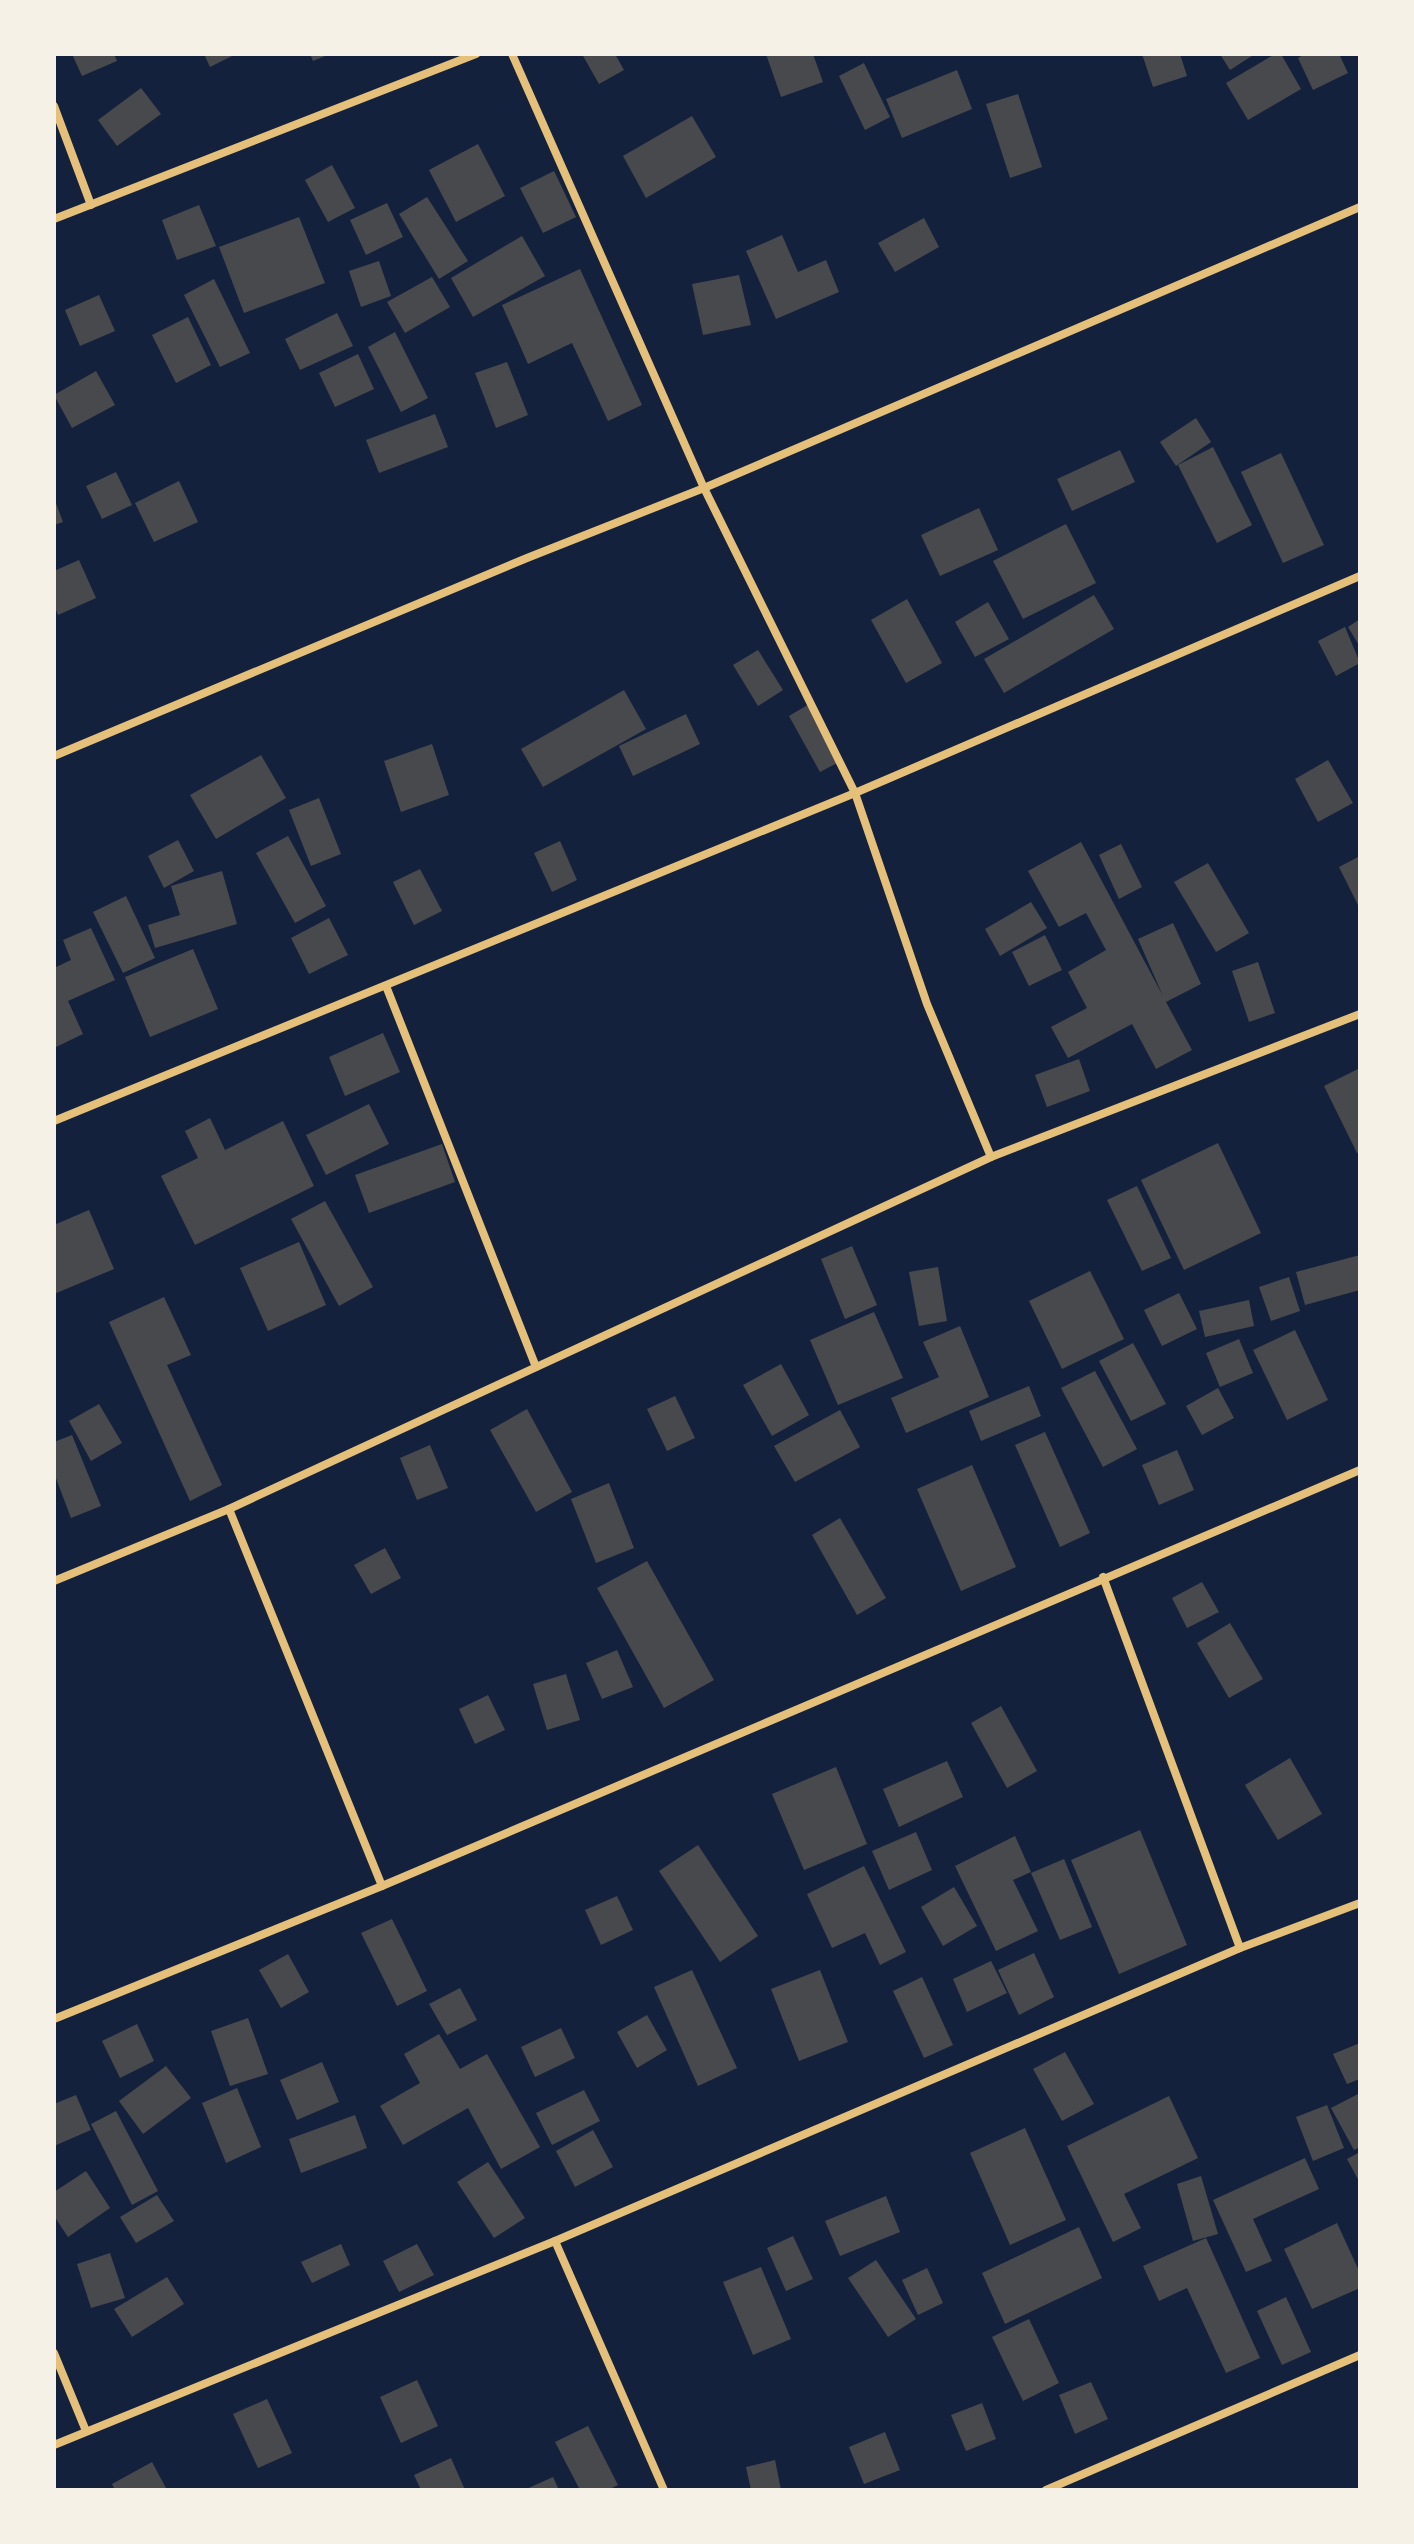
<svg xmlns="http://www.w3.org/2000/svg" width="1414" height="2544" viewBox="0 0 1414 2544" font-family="Mulish,sans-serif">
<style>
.building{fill:#48494c}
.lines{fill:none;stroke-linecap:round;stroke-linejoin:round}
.minor{stroke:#e5c07b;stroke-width:8}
</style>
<rect width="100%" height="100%" fill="#14213d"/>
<g class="building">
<polygon points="72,54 114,54 117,61 82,76"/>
<polygon points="204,54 236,54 210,67"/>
<polygon points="310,54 330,54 313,61"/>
<polygon points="582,54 615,54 624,70 599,84"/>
<polygon points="766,54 813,54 823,82 781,97"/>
<polygon points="1142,54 1180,54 1187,76 1153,87"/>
<polygon points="1220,54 1255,54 1230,70"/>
<polygon points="1275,54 1281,54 1301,89 1248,120 1226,83"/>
<polygon points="1305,54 1339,54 1348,73 1313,90 1298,58"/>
<polygon points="864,63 890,117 865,130 839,76"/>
<polygon points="957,70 972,109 902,138 886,99"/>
<polygon points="141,88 161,114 117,146 98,120"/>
<polygon points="1018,94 1042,167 1010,178 986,104"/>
<polygon points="692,116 716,157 646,198 623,156"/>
<polygon points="478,144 505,196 456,222 429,170"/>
<polygon points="332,165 355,208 328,222 305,180"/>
<polygon points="554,171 576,217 543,233 520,188"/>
<polygon points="427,197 468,261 439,279 399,214"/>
<polygon points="387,203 403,237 366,255 350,220"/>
<polygon points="199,205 216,246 177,260 162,220"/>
<polygon points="299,217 325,283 244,313 219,247"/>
<polygon points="924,218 939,247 895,272 878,243"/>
<polygon points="782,235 798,272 826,260 839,292 776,319 746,251"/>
<polygon points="522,236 545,276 473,317 451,278"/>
<polygon points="379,261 391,296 361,307 349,271"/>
<polygon points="580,269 642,405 608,421 572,343 528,364 502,305"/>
<polygon points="739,275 751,325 703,335 692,284"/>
<polygon points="432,277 450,307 405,333 387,302"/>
<polygon points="214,279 250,353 220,367 184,295"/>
<polygon points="99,295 115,331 80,346 65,310"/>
<polygon points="337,313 353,346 300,370 285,339"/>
<polygon points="188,317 211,365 176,383 152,335"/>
<polygon points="395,332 428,398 401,412 368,347"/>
<polygon points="358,354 374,389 335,407 319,373"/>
<polygon points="507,362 528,415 496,428 475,373"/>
<polygon points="96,371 115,405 72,428 54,395"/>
<polygon points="435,414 448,447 379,473 366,440"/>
<polygon points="1196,418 1211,442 1176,466 1160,442"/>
<polygon points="1213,447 1252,525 1217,543 1178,465"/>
<polygon points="1120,450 1135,482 1072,511 1057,479"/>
<polygon points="1281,453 1324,545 1283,563 1241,472"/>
<polygon points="116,472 132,505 102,519 86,486"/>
<polygon points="179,481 198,522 154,542 135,503"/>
<polygon points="54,498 63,522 54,525"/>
<polygon points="979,508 998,550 940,576 921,535"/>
<polygon points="1066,524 1096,583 1023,619 993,561"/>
<polygon points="79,560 96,598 58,615 54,605 54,571"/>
<polygon points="1094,595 1114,629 1004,693 984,659"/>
<polygon points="907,599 942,663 906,683 871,620"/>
<polygon points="988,602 1009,639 975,657 955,622"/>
<polygon points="1360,619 1360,647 1348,627"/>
<polygon points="1345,627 1360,663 1336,676 1318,641"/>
<polygon points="758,650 783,690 758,706 733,665"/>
<polygon points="624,690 646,729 543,787 521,749"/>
<polygon points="811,703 843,760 820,772 789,716"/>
<polygon points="686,714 700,744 633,776 619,746"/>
<polygon points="432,744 449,795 401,812 384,761"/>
<polygon points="261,755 286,798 216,839 190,795"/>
<polygon points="1328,760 1353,803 1318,822 1295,779"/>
<polygon points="319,798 341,854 311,866 289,810"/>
<polygon points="288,836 326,906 295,923 256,853"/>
<polygon points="178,840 194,871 164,888 148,856"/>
<polygon points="560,841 577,880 552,892 534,853"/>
<polygon points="1081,842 1163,996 1138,939 1173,923 1201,984 1166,1002 1192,1050 1156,1069 1132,1024 1068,1058 1051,1027 1087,1008 1068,972 1106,950 1086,913 1059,927 1028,871"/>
<polygon points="1121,844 1142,887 1119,899 1099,855"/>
<polygon points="1360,856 1360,909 1339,867"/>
<polygon points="1208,863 1249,933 1216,952 1174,882"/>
<polygon points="420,869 442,911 414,925 393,882"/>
<polygon points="222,871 237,924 155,948 148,925 180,915 171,886"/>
<polygon points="126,896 155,958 123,973 93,912"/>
<polygon points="1031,902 1047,928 1000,956 985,929"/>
<polygon points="329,918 348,955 309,974 291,938"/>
<polygon points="91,928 115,980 68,1001 83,1034 54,1048 54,968 71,960 63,940"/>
<polygon points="1045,935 1062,970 1029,986 1012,952"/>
<polygon points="193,949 218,1009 150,1037 125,977"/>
<polygon points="1258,962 1275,1013 1249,1022 1232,971"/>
<polygon points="383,1033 400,1072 345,1096 329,1057"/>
<polygon points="1079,1059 1090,1091 1047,1107 1035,1075"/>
<polygon points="1360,1068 1360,1152 1357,1153 1324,1086"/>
<polygon points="369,1104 389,1144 326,1175 306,1135"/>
<polygon points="210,1118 225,1150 283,1121 314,1186 195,1245 161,1176 198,1158 185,1131"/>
<polygon points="1218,1143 1261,1233 1184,1270 1141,1180"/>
<polygon points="442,1144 455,1182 369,1213 355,1175"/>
<polygon points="1137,1186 1171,1258 1142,1271 1107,1200"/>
<polygon points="325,1201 373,1287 339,1306 291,1219"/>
<polygon points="89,1210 114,1269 54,1294 54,1225"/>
<polygon points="299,1242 326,1305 268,1331 240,1268"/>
<polygon points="852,1246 877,1305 845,1319 821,1259"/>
<polygon points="1360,1255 1360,1290 1305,1305 1296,1272"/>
<polygon points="938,1267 947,1321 919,1326 909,1272"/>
<polygon points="1090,1271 1124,1339 1062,1369 1029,1301"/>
<polygon points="1289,1277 1300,1311 1271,1321 1259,1287"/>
<polygon points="1179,1293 1197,1329 1162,1346 1144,1310"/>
<polygon points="164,1297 191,1355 167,1365 222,1485 190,1501 109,1322"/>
<polygon points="1249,1300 1254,1326 1205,1337 1199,1311"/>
<polygon points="874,1312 903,1378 838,1405 810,1340"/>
<polygon points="960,1326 989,1397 906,1433 891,1398 939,1377 923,1342"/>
<polygon points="1295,1330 1328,1400 1287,1420 1253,1350"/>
<polygon points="1239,1339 1253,1373 1220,1387 1206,1353"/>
<polygon points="1133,1343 1166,1404 1131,1421 1099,1361"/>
<polygon points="781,1364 809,1415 772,1436 743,1385"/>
<polygon points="1095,1371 1137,1449 1103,1467 1061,1388"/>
<polygon points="1029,1386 1041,1416 981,1441 969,1411"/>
<polygon points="1218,1388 1234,1418 1202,1435 1186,1406"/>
<polygon points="675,1396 695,1438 667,1451 647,1409"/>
<polygon points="99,1404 122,1443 91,1461 69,1421"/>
<polygon points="527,1409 572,1492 536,1512 490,1430"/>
<polygon points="840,1410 860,1447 795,1482 774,1446"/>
<polygon points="1045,1432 1090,1533 1060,1547 1015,1445"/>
<polygon points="72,1435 101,1506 71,1518 54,1473 54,1442"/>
<polygon points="430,1445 448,1488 417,1500 400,1458"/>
<polygon points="1177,1450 1194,1490 1159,1505 1142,1465"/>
<polygon points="972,1465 1016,1567 961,1591 917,1489"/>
<polygon points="609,1483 634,1548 596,1563 571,1499"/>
<polygon points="840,1518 886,1598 857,1615 812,1535"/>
<polygon points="385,1548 401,1578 371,1594 354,1565"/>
<polygon points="647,1561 714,1680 664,1708 597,1588"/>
<polygon points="1202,1582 1219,1612 1187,1628 1172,1598"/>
<polygon points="1230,1623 1263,1679 1229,1698 1197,1643"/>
<polygon points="617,1650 633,1687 602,1699 586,1663"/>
<polygon points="566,1674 580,1720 547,1730 533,1684"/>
<polygon points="488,1695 505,1730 475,1744 459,1709"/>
<polygon points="1001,1706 1037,1771 1007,1788 971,1723"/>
<polygon points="1290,1758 1322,1814 1278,1840 1245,1785"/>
<polygon points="947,1761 963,1797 899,1827 883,1789"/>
<polygon points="836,1767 867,1844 804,1870 772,1794"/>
<polygon points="1140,1830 1187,1945 1119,1974 1071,1860"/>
<polygon points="916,1832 932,1870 889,1890 872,1851"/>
<polygon points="1015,1836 1031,1872 1013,1880 1038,1931 996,1951 955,1866"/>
<polygon points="698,1845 758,1936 720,1962 659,1871"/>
<polygon points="1064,1859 1092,1927 1060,1940 1031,1873"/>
<polygon points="864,1866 906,1952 880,1965 865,1933 832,1948 807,1894"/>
<polygon points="954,1887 977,1926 943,1946 921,1907"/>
<polygon points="617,1896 633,1930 601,1945 585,1910"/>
<polygon points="392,1919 427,1991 397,2006 361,1933"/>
<polygon points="1034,1953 1054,1997 1019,2015 998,1970"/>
<polygon points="288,1954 309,1992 281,2008 259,1970"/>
<polygon points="991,1961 1007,1993 967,2012 953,1979"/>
<polygon points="692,1970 737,2068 698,2086 654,1987"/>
<polygon points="820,1970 848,2042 799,2061 771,1989"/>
<polygon points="922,1977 953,2045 924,2058 893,1991"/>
<polygon points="460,1988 477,2020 447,2035 429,2004"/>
<polygon points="647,2015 667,2050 637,2068 617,2032"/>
<polygon points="248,2018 268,2074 230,2086 211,2031"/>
<polygon points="137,2024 154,2061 120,2078 102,2041"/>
<polygon points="561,2028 575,2058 535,2077 521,2047"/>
<polygon points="439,2034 460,2069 487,2054 540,2147 501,2169 468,2108 403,2145 380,2106 420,2083 404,2054"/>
<polygon points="1360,2043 1360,2079 1347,2084 1333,2054"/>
<polygon points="1065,2052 1094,2104 1062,2121 1033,2069"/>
<polygon points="322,2062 339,2102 297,2120 280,2080"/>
<polygon points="166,2066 191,2098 143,2134 119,2101"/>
<polygon points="237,2088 261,2147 226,2163 202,2103"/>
<polygon points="584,2090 600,2121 552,2145 536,2113"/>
<polygon points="1358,2094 1360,2147 1354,2150 1331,2108"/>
<polygon points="76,2095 91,2130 54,2146 54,2104"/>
<polygon points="1169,2096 1198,2158 1124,2194 1141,2228 1113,2242 1067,2146"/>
<polygon points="1327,2105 1344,2148 1313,2161 1296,2117"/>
<polygon points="116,2111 158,2191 132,2205 91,2124"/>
<polygon points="355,2115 367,2148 301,2173 289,2139"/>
<polygon points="1025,2128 1066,2220 1010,2245 970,2153"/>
<polygon points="593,2130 613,2167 575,2187 556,2151"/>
<polygon points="1360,2152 1360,2183 1347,2159"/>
<polygon points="1305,2158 1319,2189 1253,2219 1272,2261 1246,2272 1213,2200"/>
<polygon points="488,2162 525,2218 494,2238 457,2182"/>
<polygon points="86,2171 110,2208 68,2237 54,2216 54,2192"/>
<polygon points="1201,2176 1218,2234 1193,2241 1177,2184"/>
<polygon points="157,2195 174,2221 136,2243 120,2217"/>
<polygon points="886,2196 900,2232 840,2256 825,2221"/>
<polygon points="1337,2223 1360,2273 1360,2288 1312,2309 1284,2249"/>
<polygon points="1079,2227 1102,2278 1005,2324 982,2273"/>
<polygon points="793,2236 813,2279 786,2291 767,2248"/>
<polygon points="1206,2238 1260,2358 1226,2373 1187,2288 1159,2301 1143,2266"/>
<polygon points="341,2244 350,2265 312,2283 301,2262"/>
<polygon points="417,2244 434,2275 399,2292 383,2261"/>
<polygon points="110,2253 125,2298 91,2308 77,2264"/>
<polygon points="876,2260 916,2319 888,2337 848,2278"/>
<polygon points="761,2267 791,2339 753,2355 723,2282"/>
<polygon points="927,2268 943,2303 918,2315 902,2280"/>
<polygon points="167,2277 184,2304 132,2337 114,2309"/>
<polygon points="1286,2297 1311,2352 1282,2365 1257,2311"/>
<polygon points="1029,2319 1059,2383 1023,2401 992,2337"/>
<polygon points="417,2380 438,2426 401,2443 380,2397"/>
<polygon points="1091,2382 1108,2419 1075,2434 1059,2395"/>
<polygon points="267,2399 292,2453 258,2468 233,2414"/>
<polygon points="982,2403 996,2439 966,2451 951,2415"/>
<polygon points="588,2426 618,2485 608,2490 580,2490 555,2442"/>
<polygon points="885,2432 900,2470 864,2484 849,2447"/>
<polygon points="451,2458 465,2490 421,2490 414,2475"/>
<polygon points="775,2460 781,2490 751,2490 746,2467"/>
<polygon points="152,2462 167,2490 115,2490 112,2484"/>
<polygon points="553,2477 559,2490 524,2490"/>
</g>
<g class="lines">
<g class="minor">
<polyline points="512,54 704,488 855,793 927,1004 991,1157"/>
<polyline points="54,106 91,205"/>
<polyline points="54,219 476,54"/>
<polyline points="54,756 527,558 704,488 1360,207"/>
<polyline points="386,986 536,1367"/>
<polyline points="54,1121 855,793 1360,576"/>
<polyline points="229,1509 382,1886"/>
<polyline points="1103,1577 1240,1948"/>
<polyline points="54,1581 229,1509 991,1157 1360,1014"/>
<polyline points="54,2019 382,1886 1360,1470"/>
<polyline points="555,2241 664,2490"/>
<polyline points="54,2353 86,2431"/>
<polyline points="54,2445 555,2241 1240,1948 1360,1903"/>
<polyline points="1046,2490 1360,2355"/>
</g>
</g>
<rect width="1414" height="2544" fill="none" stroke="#f6f1e7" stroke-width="112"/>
</svg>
